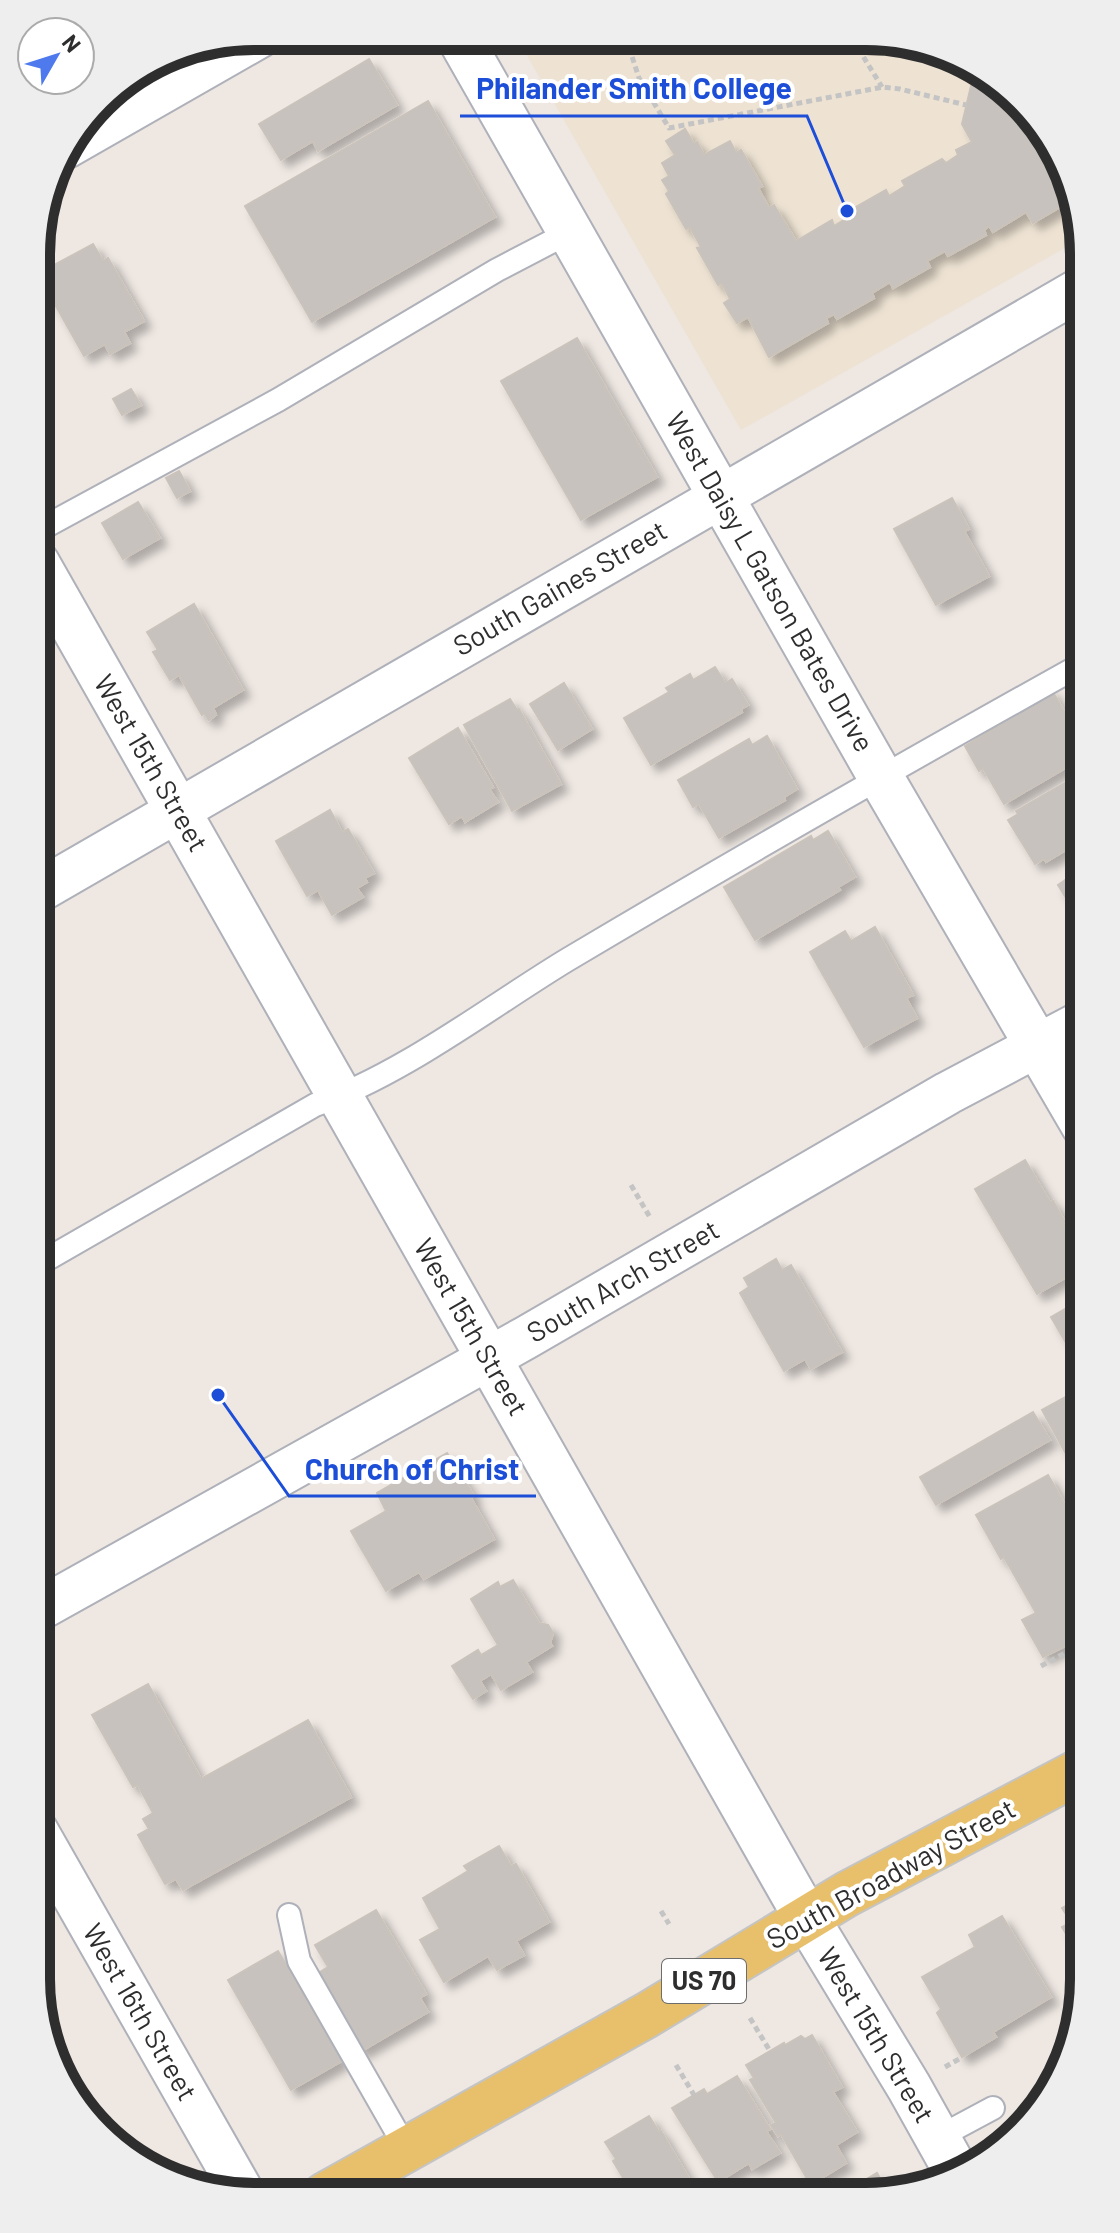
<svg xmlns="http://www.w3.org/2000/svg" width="1120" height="2233" viewBox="0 0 1120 2233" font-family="Barlow,sans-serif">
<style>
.education{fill:#eee3d3}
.building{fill:#c7c2bd;stroke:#cac3bb;stroke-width:2;filter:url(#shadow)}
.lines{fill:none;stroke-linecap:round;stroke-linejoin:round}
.service-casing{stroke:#aeb1b9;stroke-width:26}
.minor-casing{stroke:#aeb1b9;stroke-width:46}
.tertiary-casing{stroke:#aeb1b9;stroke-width:48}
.primary-casing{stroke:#c4c4c4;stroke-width:48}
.path{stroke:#c4c4c4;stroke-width:5;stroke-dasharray:6 4;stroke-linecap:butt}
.service{stroke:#fff;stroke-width:22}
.minor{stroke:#fff;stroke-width:42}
.tertiary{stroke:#fff;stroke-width:44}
.primary{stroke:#e8c06c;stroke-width:44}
.labels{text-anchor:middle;stroke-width:8;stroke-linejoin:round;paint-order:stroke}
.shield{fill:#fff;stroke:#6d6d6d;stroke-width:2}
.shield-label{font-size:26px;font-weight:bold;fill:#2e2e2e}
.street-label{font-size:28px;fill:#2e2e2e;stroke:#fff}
.rim{fill:none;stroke:#2e2e2e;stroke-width:10}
.leader{fill:none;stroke:#1d4ed8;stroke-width:3}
.callout-dot{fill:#1d4ed8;stroke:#fff;stroke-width:3}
.callout-label{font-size:30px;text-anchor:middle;font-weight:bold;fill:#1d4ed8;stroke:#fff;stroke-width:8;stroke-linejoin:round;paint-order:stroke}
</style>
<defs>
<filter id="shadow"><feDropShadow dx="7" dy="7" stdDeviation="4" flood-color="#0004"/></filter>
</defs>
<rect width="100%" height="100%" fill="#eee7e2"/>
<polygon class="education" points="517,38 908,40 1010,90 1073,184 1081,239 741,430"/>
<g class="building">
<polygon points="369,59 397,105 318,151 313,141 281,160 259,124"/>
<polygon points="986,78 1010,90 1073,184 1056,195 1062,206 1033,223 1026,212 993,232 989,226 984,230 986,235 948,256 945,251 927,261 930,267 893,288 890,282 872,293 874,298 837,319 834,314 826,318 828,323 769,357 748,317 737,323 724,303 730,299 722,283 718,285 697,248 701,247 690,227 686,229 666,194 669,191 662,180 669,176 662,163 675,155 666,141 685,129 694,144 697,142 704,155 730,141 736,153 741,150 762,186 758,188 769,208 774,205 796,241 832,220 834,226 850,216 847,212 886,190 889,196 905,186 902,181 942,159 946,163 958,155 956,150 972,142 962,124 971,86"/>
<polygon points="428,101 495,217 312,322 245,206"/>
<polygon points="93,244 103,261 108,258 144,321 124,332 130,343 110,354 105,344 84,356 48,292 54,288 45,270"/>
<polygon points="577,338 657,477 581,520 501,381"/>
<polygon points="131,389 141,405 122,415 113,399"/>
<polygon points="179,471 190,491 177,498 166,478"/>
<polygon points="952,498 969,529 964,531 989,576 936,605 894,529"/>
<polygon points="138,502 160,538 123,559 102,523"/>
<polygon points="194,604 243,690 213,708 216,715 209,720 204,713 202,715 179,675 170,680 153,652 158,650 147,632"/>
<polygon points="715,667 725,683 732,679 748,705 741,709 742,712 651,765 624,718 669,692 666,688 690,674 693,680"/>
<polygon points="564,683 592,729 558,750 530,704"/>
<polygon points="1051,689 1067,716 1082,707 1084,711 1084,725 1072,732 1084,757 1004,804 983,768 979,771 965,746 1003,723 1001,719"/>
<polygon points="510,699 517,710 519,709 561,784 512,811 464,725"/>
<polygon points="458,728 493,787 489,789 498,802 465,822 462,816 449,824 409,758"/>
<polygon points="767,736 797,789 784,797 785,800 719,838 699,804 693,807 678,780 749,739 752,745"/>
<polygon points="1084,772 1084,839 1046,862 1044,859 1035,864 1008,820 1018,814 1016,811"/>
<polygon points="330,810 342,832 348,829 374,873 365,878 367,882 357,888 363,897 332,915 318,890 307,896 276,841"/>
<polygon points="828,831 855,877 838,887 840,890 755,940 724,887 811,836 813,840"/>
<polygon points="1084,867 1084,927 1058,885"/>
<polygon points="875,927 913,995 906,998 917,1018 864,1047 810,952 845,931 851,941"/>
<polygon points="1025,1160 1050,1202 1053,1201 1065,1222 1062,1223 1084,1261 1084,1267 1037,1294 975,1189"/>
<polygon points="776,1259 782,1270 791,1265 842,1352 811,1369 805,1359 784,1371 740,1293 749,1287 744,1278"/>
<polygon points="1084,1298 1084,1343 1078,1333 1065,1341 1051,1317"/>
<polygon points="1084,1387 1084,1441 1065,1452 1042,1410"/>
<polygon points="1033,1412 1050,1440 936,1505 920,1477"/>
<polygon points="447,1453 474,1496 471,1498 494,1539 424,1579 419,1572 386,1591 351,1531 386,1511 377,1493"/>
<polygon points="1048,1475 1071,1515 1067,1517 1084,1547 1084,1637 1043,1657 1022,1620 1036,1613 1004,1557 1001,1559 976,1515"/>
<polygon points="513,1580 539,1623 548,1625 553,1633 550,1643 552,1646 526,1662 532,1672 501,1690 491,1674 480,1681 486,1691 473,1699 452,1666 478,1650 481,1655 498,1645 471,1599 498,1582 500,1587"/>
<polygon points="148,1684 201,1779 308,1720 351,1797 183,1890 176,1879 165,1884 138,1835 149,1829 143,1819 153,1813 138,1785 133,1787 92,1715"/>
<polygon points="499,1846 511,1866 516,1864 549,1922 516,1941 524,1955 497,1970 488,1956 444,1982 420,1940 440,1929 423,1898 468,1871 464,1866"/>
<polygon points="1084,1896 1084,1964 1062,1927 1071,1922 1062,1908"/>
<polygon points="376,1910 426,1994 420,1998 428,2012 360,2052 315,1975 328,1967 315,1945"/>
<polygon points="1002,1916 1051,1997 993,2032 996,2037 962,2057 937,2013 941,2009 922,1977 975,1947 969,1935"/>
<polygon points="278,1951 342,2061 291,2090 228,1980"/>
<polygon points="812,2035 842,2087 833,2092 857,2132 836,2145 846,2163 822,2178 825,2182 813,2189 781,2134 778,2136 771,2125 776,2123 750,2080 754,2078 746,2065 784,2043 785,2045 801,2036 805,2039"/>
<polygon points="737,2076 770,2129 766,2131 780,2153 752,2169 749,2163 718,2182 672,2108 704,2089 707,2094"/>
<polygon points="649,2116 659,2132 661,2131 700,2197 634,2196 613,2161 616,2159 605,2142"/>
<polygon points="877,2173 887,2190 901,2182 906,2190 866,2197 837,2197"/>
</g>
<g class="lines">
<defs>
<g id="service">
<polyline points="37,531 278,400 497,270 570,232"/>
<path d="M37,1265l278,-160c87,-30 173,-97 252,-145 171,-102 343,-200 517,-297"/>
<polyline points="289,1915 299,1961 407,2150"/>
<polyline points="937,2138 993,2108"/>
</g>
<g id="minor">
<polyline points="66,147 260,36"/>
<polyline points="37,892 1084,287"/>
<polyline points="36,1611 527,1337 948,1093 1084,1021"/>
<polyline points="36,1830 244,2195"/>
</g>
<g id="tertiary">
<polyline points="459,37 880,776 1084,1126"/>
<polyline points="37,563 806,1917 909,2087 956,2171"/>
</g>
<polyline id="primary" points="325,2195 647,2015 847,1894 1084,1769"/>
</defs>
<use href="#service" class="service-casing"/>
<use href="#minor" class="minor-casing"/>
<use href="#tertiary" class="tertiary-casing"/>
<use href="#primary" class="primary-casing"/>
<g class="path">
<polyline points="626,38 639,78 669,128 883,87 900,89 966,105"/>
<polyline points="853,40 882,87"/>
<polyline points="631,1185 651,1219"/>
<polyline points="1041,1666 1084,1643"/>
<polyline points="661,1911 669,1924"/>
<polyline points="750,2018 770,2051"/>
<polyline points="676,2065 694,2095"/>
<polyline points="945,2067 959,2059"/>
</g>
<use href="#service" class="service"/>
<use href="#minor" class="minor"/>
<use href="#tertiary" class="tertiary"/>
<use href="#primary" class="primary"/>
</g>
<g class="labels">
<rect class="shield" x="662" y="1959" width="84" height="44" rx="6"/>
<g class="shield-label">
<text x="704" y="1990">US 70</text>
</g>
<g class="street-label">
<text transform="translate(770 582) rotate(60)" y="10">West Daisy L Gatson Bates Drive</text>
<text transform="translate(560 588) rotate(-30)" y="10">South Gaines Street</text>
<text transform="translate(151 763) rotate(60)" y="10">West 15th Street</text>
<text transform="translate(623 1281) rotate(-30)" y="10">South Arch Street</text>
<text transform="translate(471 1327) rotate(60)" y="10">West 15th Street</text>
<text transform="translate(891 1874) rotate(-29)" y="10">South Broadway Street</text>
<text transform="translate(140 2012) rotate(60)" y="10">West 16th Street</text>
<text transform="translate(876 2035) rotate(59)" y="10">West 15th Street</text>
</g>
</g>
<path d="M0 0H1120V2233H0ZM254 50H866A204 204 0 0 1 1070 254V1979A204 204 0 0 1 866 2183H254A204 204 0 0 1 50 1979V254A204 204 0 0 1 254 50Z" fill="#eee" fill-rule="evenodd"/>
<path class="rim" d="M254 50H866A204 204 0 0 1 1070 254V1979A204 204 0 0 1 866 2183H254A204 204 0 0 1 50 1979V254A204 204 0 0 1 254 50Z"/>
<path class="leader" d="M847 211L807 116H460M218 1395L289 1496H536"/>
<g class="callout-dot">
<circle cx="847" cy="211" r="8"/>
<circle cx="218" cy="1395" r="8"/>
</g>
<g class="callout-label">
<text x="634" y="99">Philander Smith College</text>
<text x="412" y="1480">Church of Christ</text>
</g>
<g transform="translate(56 56) rotate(51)"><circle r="38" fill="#ffffff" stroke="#ababab" stroke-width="2"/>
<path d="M0-6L14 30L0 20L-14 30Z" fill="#4e7aee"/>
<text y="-12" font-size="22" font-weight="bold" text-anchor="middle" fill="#2e2e2e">N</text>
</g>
</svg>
